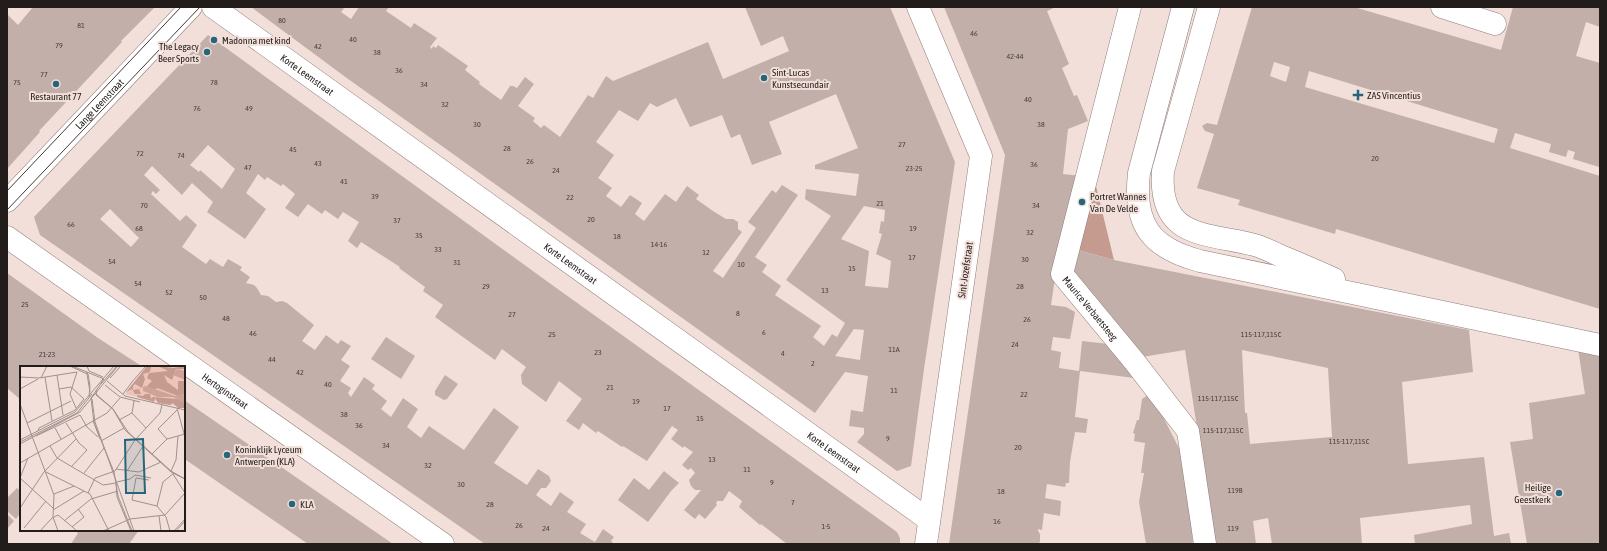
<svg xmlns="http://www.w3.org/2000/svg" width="1607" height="551" viewBox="0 0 1607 551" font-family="'Asap Condensed',sans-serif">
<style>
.forest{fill:#c59a8f}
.building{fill:#c2afaa;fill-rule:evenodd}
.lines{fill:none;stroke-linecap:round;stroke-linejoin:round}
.minor-casing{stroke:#8e7c78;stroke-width:23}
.minor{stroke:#fff;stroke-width:22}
.tram{stroke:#433b38;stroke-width:1}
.poi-dot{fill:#25667a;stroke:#f2dfda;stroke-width:1.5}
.labels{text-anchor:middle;stroke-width:4;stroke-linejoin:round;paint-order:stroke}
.number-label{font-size:8px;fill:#4a413e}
.poi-label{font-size:10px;fill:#221c1a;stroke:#f2dfda;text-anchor:start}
.street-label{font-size:10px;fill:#221c1a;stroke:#f2dfda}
.inset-road{fill:none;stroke:#9f918d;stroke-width:1}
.view{fill:#25667a;fill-opacity:0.15;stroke:#25667a;stroke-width:2}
.inset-edge{fill:none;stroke:#221c1a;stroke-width:2}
</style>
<rect width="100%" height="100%" fill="#f2dfda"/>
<polygon class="forest" points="1095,182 1114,260 1078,250"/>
<g class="building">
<polygon points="33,7 155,7 121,41 122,42 39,131 40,132 7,169 7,14 18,25"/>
<path d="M251,7h94l-4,5 10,7 8,-12h30l-3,4 25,17 3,-5 23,15 -7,9 2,2 1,-3 3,2 2,-3 30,21 -3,4 15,12 -1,2 22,16 9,-14h3l4,2 8,-11 9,7 -16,22 17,12 -2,3 8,7 3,-3 16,12 28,-42 5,3 13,-22 7,5 95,-39 15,37 66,-28 -6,-15 -22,10 -16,-39h145l65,155 -31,207 -13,97 -14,5 -40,-29 7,-8v-6l-15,-2 2,-16 12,2 5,-36 -23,-4 -30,41 -471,-337zM836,94l22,54 -43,17v4l44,5 -3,22 -50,-7 -1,10 26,17 -45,64 59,43 -8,14 -5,-3 -8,12 -11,-9 8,-11 -46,-31 6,-9 -19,-14 5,-7 -12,-8 43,-62 -16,-10 -6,8 -4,-3 -24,32 8,6 -33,50 -10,-7 29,-39 -4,-3v-7l-5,-3h-7l-13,-8 -17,-12 3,-4 -12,-9 -11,16 -11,-8 -21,27 -9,-7 7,-11 -12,-8 -9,12 -15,-11 6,-8 -14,-10 16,-23 -18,-13 23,-32 19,11 12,-18 7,4 19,-9 14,29 32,-12 9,23 9,-4 12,31 30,-11 -13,-32zM864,206l21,4 -1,12 -3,-1 -2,12 3,1 -6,20 15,7 -3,27 -23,-2 4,-35 -28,-12zM854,329l10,1 -4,30 -25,-4z"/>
<polygon points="944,7 1056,7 1047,11 1069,64 1062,68 1074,96 1077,95 1088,121 1068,129 1063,174 1081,176 1055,278 1051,305 1066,307 1075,312 1070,339 1053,337 1051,350 1061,352 1059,368 1079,371 1082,341 1109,344 1134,378 1080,371 1075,417 1088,419 1086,433 1075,432 1070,462 1069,483 1066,483 1065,487 1047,484 1045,498 1061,501 1060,516 1044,513 1042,530 1038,529 1038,531 1040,534 1040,542 1037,544 949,544 1005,155"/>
<path d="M1252,7h102l147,43 12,-43h87v20l-14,-5 -10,34 24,7 -1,104 -26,-8 2,-7 -7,-2 -2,7 -17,-5 2,-8 -36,-11 -5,15 90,28v133l-264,-80 -1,5 -97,-29 2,-5 -43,-12 17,-54 -9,-3 -3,-5 5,-3 10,2zM1274,62l16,5 -4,15 -16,-6zM1309,71l189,58 -4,14 -189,-56z"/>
<path d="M208,35l340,247 349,250 3,6v6h-113l-26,-20 -1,1 -21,-18 3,-6 -13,-10 -6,10h-6l-1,3 1,1 -12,14 -6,-5 -4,5 -11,-9 17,-20h-6l-4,-4 -2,-6 6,-7 -4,-5 -3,2 -6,-5 11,-13 -9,-6 -1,2 -12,-9 7,-9 -6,-4 -25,35 -24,-15 -1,1 -24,-16 -2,2 -13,-10 -4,7 -13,-9 16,-22 -23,-18 -13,21 -24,-18 -1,-9 5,-8 -24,-18 -7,11 -60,-43 8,-12 -20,-14 2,-4 -26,-19 1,-1 -39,-25 -4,6 -9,-7 11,-19 -16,-10 -5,7 -13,-9 -3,4 -14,-10 -10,13 -13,-9 10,-14 -12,-10 -2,2 -14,-9 -2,3 -7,-6 -12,19 20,16 -21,30 -38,-27 6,-10 -21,-19 -10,12 -30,-29 -8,9 16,15 -4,4 -3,-3 -2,3 29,27 6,-6 11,10 -15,22 24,17 4,-5 13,8 5,-8 14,8 -2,3 10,7 -4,6 8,2 3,3 4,7 7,1 8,6 6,-1 5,2 27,22 -12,16 13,9 11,-15 12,9 3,-4 10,6 -10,14 9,6 -10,15 11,7 -3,5 3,4 13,-20 11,8 -3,4 15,12 -6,8 10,8 12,-19 15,11 -11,18 14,11 8,-12 35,24 30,-42 25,19 -25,36 33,22 11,-16 11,7 2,5 -5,7h-5l-5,7 15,11 9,-14 14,10 -7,10 19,12 -6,9 15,9 8,-13 11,8 -3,4 3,3h-129l-445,-309 -6,-18zM208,145l27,24 -13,20 -22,-19 -1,2 -9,-7zM110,209l29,29 -8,9 -31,-28z"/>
<path d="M1078,250l36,10 355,70 4,42 -71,10 6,82 76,-7 10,79 15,-3 2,11h-96l-1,-9 58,-11 -2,-19 -110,13 2,26h-90l-4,-26 -15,3 3,23h-41l-30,-194 -43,7 -69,-85zM1242,350l86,18 4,69 -82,7 -3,-31h-2z"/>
<polygon points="7,273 98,338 143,367 21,367 21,400 7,388"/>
<polygon points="386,337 415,356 401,379 371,359"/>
<polygon points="1578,349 1600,353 1600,544 1527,544 1510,442 1533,439 1529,403 1585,394"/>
<polygon points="445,375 458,384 447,399 444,400 435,395 435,391"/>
<polygon points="1148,395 1160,411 1179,448 1187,477 1193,544 1146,544 1139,502 1144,473 1141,473 1145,443 1134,441 1135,434 1133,433 1137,420 1139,420 1142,399"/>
<polygon points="184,400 393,544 308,544 186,460 184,464"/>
<polygon points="664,471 679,483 671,491 648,522 618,500 634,478 649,490"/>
<polygon points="17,488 21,492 21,512 16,519 7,511 7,498"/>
<polygon points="7,514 14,521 7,529"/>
<polygon points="73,530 139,530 129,544 71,544 78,533"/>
</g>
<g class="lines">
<defs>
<g id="minor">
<path id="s1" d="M213,7l716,513"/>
<polyline points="918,7 981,156 926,544"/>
<path id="s2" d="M1130,7l-68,267 72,87 54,70 17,113"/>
<path d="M1183,7l-44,166c-6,52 12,75 61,88l400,84"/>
<path d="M1209,7l-46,164c-5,70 45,61 95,75 8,3 17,7 25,11 17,7 34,14 51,22"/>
<polyline points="1442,7 1495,24"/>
<path id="s3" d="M7,201l184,-194"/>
<path id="s4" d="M7,237l436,307"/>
</g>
</defs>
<use href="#minor" class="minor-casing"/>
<use href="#minor" class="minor"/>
<g class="tram">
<polyline points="7,191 181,7"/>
<polyline points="7,210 200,7"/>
</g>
</g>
<g class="poi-dot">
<circle cx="214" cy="40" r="4"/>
<circle cx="207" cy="52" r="4"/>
<circle cx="764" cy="78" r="4"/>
<circle cx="56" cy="84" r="4"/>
<path d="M1356 89h4v4h4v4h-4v4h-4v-4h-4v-4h4z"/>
<circle cx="1082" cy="202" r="4"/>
<circle cx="227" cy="455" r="4"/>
<circle cx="1559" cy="493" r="4"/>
<circle cx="292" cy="504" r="4"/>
</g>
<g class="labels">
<g class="number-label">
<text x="282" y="23">80</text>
<text x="81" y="28">81</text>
<text x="974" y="36">46</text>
<text x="353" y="42">40</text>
<text x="59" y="48">79</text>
<text x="318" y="49">42</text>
<text x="377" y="55">38</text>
<text x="1015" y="59">42-44</text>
<text x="399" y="73">36</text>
<text x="44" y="77">77</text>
<text x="17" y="85">75</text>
<text x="214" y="85">78</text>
<text x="424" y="87">34</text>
<text x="1028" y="102">40</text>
<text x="445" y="107">32</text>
<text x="197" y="111">76</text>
<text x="249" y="111">49</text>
<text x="477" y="127">30</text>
<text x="1041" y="127">38</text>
<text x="902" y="147">27</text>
<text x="507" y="151">28</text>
<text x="293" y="152">45</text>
<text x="140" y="156">72</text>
<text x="181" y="158">74</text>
<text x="1375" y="161">20</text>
<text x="530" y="164">26</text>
<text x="318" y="166">43</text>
<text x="1034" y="167">36</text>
<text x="248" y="170">47</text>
<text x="914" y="171">23-25</text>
<text x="556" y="173">24</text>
<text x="344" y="184">41</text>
<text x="375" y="199">39</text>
<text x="570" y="200">22</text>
<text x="880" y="206">21</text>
<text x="144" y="208">70</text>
<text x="1036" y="208">34</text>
<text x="591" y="222">20</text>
<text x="397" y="223">37</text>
<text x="71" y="227">66</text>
<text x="139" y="231">68</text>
<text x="913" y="231">19</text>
<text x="1030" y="235">32</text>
<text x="419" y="238">35</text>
<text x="617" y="239">18</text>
<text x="659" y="247">14-16</text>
<text x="438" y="252">33</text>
<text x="706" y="255">12</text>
<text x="912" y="260">17</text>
<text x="1025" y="262">30</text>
<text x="112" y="264">54</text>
<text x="457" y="265">31</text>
<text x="741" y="267">10</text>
<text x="852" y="271">15</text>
<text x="138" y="286">54</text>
<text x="486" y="289">29</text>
<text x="1020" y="289">28</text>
<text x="825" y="293">13</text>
<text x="169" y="295">52</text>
<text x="203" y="300">50</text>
<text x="25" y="307">25</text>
<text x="738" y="316">8</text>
<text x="512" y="317">27</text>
<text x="226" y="321">48</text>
<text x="1027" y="322">26</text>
<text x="764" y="335">6</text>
<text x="253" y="336">46</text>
<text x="552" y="337">25</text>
<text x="1261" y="337">115-117,115C</text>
<text x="1015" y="347">24</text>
<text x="894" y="352">11A</text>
<text x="598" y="355">23</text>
<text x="783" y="356">4</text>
<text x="47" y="357">21-23</text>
<text x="272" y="362">44</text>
<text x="813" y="366">2</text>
<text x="300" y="375">42</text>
<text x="328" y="387">40</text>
<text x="610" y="390">21</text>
<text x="894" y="393">11</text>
<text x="1024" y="397">22</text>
<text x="1218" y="401">115-117,115C</text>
<text x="636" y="404">19</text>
<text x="667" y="411">17</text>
<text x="344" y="417">38</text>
<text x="700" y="421">15</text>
<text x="359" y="428">36</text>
<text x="1223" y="433">115-117,115C</text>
<text x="888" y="441">9</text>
<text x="1349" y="444">115-117,115C</text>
<text x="386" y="448">34</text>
<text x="1018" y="450">20</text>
<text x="712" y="462">13</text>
<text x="428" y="468">32</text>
<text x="747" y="472">11</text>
<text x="772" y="485">9</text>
<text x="461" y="487">30</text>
<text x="1235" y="493">119B</text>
<text x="1001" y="494">18</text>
<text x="793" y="505">7</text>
<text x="490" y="507">28</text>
<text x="997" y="524">16</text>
<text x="519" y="528">26</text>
<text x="826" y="529">1-5</text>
<text x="546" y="531">24</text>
<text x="1233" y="531">119</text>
</g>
<g class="poi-label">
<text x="222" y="44">Madonna met kind</text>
<text x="199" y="50" text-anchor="end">The Legacy<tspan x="199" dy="12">Beer Sports</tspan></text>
<text x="772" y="76">Sint-Lucas<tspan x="772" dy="12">Kunstsecundair</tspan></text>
<text x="1367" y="99">ZAS Vincentius</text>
<text x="56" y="100" text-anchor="middle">Restaurant 77</text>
<text x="1090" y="200">Portret Wannes<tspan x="1090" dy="12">Van De Velde</tspan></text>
<text x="235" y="453">Koninklijk Lyceum<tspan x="235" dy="12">Antwerpen (KLA)</tspan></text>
<text x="1551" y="491" text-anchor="end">Heilige<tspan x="1551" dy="12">Geestkerk</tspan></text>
<text x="300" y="508">KLA</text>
</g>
<g class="street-label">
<text dy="4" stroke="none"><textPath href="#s1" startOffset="116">Korte Leemstraat</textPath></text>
<text dy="4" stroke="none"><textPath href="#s3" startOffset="134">Lange Leemstraat</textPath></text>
<text dy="4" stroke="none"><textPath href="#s1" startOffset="440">Korte Leemstraat</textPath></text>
<text transform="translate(965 270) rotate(-82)" y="4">Sint-Jozefstraat</text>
<text dy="4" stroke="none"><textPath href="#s2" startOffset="320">Maurice Verbaetsteeg</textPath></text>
<text dy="4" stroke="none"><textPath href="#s4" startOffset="267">Hertoginstraat</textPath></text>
<text dy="4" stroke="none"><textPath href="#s1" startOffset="764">Korte Leemstraat</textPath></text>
</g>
</g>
<g transform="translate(20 366)">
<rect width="165" height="165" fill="#f2dfda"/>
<path d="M128,0h37v42l-60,-14z" fill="#efc3b7"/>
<path d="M127,0l4,1 -1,5 -7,2 2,5 -3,9 -7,-4 -2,2v4l6,-1 2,5h-6l-3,-5 -6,3zM138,0l15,2 12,-2v3h-9l-4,11 -8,-5 3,7 11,8v-9h6v13l-6,2 -21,-8 -3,3 -7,-5 5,-5 -5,-3 2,-5 19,-2zM125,28h5l1,5 2,-2 24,2 8,3v6h-7l-5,-5 -3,2 -12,-2 -3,-5 -1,4 -17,-5v-2l6,1z" fill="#c59a8f"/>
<path d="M157,3l8,2v9l-12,-5zM126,20l29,10 10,-2v9l-12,-6h-15l-15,-6v-4z" fill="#cea397"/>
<path class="inset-road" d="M50,0l17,8 3,18M52,0l32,13 -13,19 3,25 20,49 4,24 14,35M67,0l2,5 14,6M65,5l3,3 2,12 -1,11M37,9l6,40M0,11l19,1 38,-6 -7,22 6,14M25,11l7,44M21,12l6,-12M90,12l11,-12M87,15l18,15 60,14M111,17l15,-17M81,18l16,-18M85,19l15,12 20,5M0,23l18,-10M77,24l-1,5 17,14 12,21 46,42 14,7M76,28l17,15 15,23 43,39 14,8M103,28l9,-12M72,33l3,23 39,109M0,38l34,91 -1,22 5,14M157,42l8,29M112,47l14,15M73,54l7,19M99,54l13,-7 2,-12M7,57l44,-22M46,57l13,20 8,7 -15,16M35,62l6,11M138,63l19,-19M138,63l9,10M18,65l1,-3 36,-18 9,-11 -13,-12 -12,2M16,70l44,-21 7,12 11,10M0,74l55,-28 39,-46M81,75l23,-13M0,76l57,-29 15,-19M0,78l60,-32 38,-46M30,80l7,12M132,88l15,-15 18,-5M37,92l46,27 13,-2M0,97l87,-50 13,-15M96,103l23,3 22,-10M107,105l16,-25M151,105l5,-11 2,-24M26,106l44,22 19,37M64,107l20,-25M153,108l12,19M0,112l33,30M0,112l8,-20M129,114l-13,-2 -4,22 25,6M97,116l13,-3 5,-4 16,3M96,117l1,14 14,34M68,127l7,-15 20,-7 20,-31 25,-27 2,-8M34,128l20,-8M137,140l6,-24 11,-9M137,140l9,11 4,14M0,142l24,-36 32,-33M33,144l31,-19M145,149l20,-22M139,150l2,15M44,155l27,-22 27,-8M52,161l12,-10 -6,-8M4,162l22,-27M20,165l12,-13 6,-3 18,15M83,165l27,-12 35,-4M154,165l11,-12M156,165l9,-10"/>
<path class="view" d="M123,73l2,54h-19l-1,-53z"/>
<rect width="165" height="165" class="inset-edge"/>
</g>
<rect width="1607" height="551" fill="none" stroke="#221c1a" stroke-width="16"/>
</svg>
